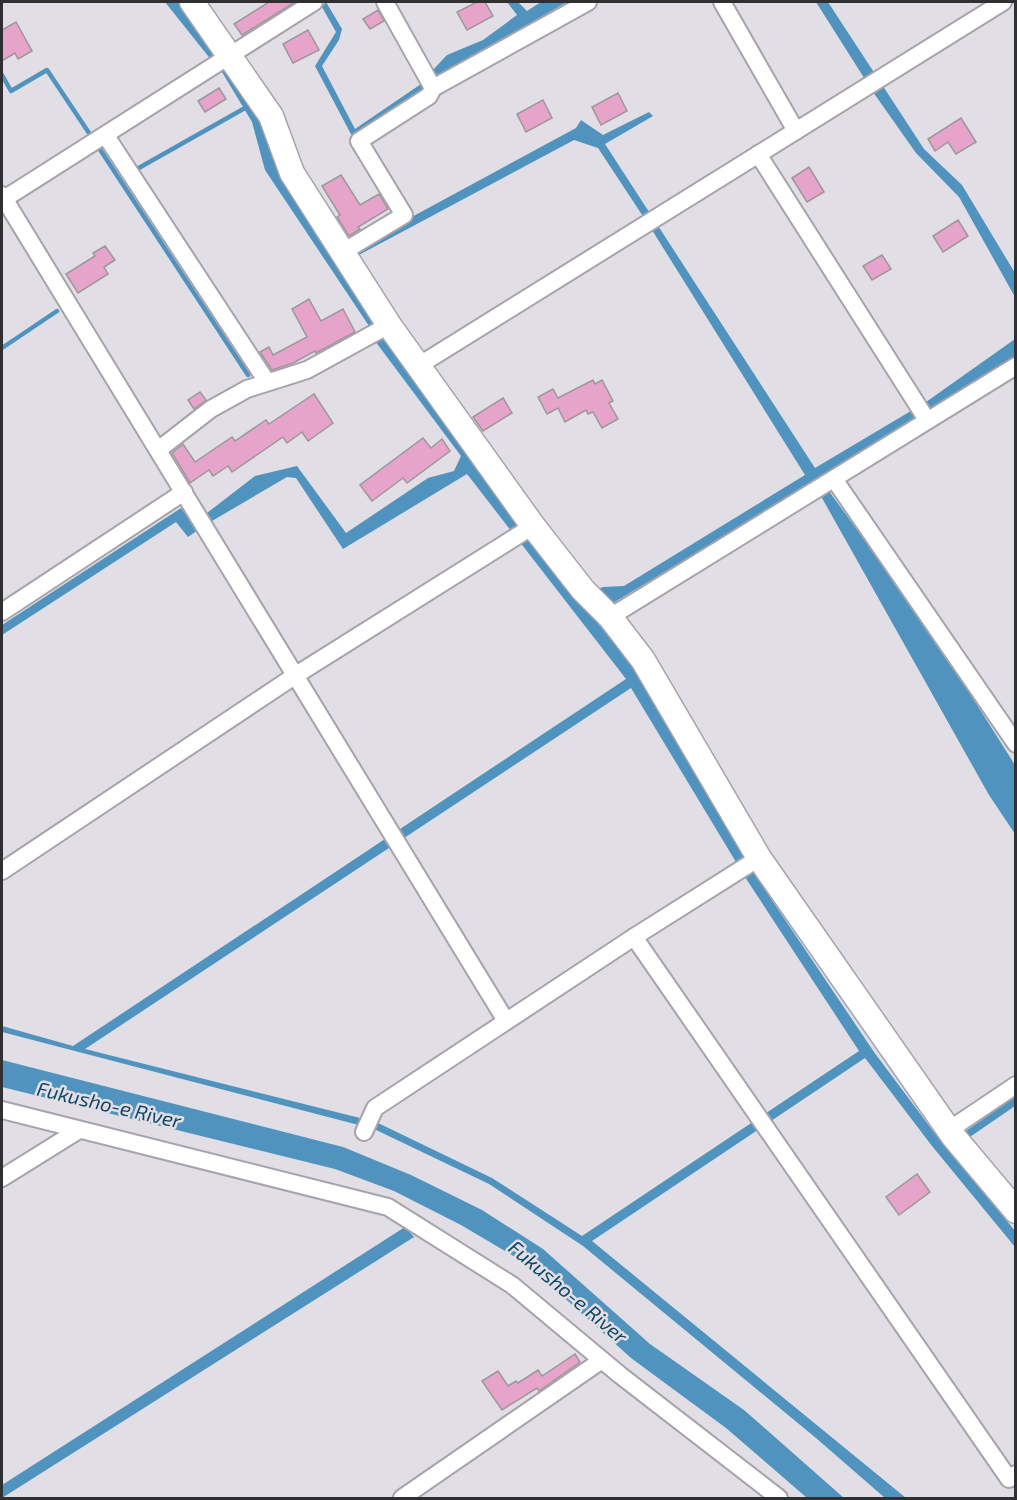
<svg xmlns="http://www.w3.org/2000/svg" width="1017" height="1500" viewBox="0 0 1017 1500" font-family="'Exo 2',sans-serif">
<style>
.water{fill:#5093be;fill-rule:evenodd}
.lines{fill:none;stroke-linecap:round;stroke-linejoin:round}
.stream{stroke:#5093be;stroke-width:4.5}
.building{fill:#e7a4cb;stroke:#9d969a;stroke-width:1.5}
.street-casing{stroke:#a6a3aa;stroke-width:20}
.secondary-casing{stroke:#a6a3aa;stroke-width:27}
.street{stroke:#fff;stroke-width:16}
.secondary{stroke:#fff;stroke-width:24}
.labels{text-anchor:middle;stroke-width:5;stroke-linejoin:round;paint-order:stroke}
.water-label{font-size:20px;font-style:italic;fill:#104563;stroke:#e2dee5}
</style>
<rect width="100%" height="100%" fill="#e2dee5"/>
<g class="water">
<polygon points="165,2 179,2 219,56 212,61"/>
<polygon points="326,2 342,29 339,40 322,66 355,129 421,84 425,88 353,138 315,66 336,32 322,7"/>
<polygon points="507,2 518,2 527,11 541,2 567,2 434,78 432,71 447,55 483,40 517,15"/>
<polygon points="816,2 828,2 924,149 962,185 1015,273 1015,297 959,197 916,153 873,92"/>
<polygon points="229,67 261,118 277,170 377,324 371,329 265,170 252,122 222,72"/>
<path d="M649,112l4,4 -48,28 210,324 111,-66 89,-63v20l-194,118 7,13 96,131 91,144v69l-26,-39 -176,-313 -200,121 -11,-4 -14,8 4,9 48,59 115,200 119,177 68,91 74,89 -1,15 -83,-101 -67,-88 -273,183 314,257h-21l-69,-60 -233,-192 -94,-62 -115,-55 -372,-97v-6l71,20 553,-367 -159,-205 -124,75 -47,-71 -9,-1 -75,44 -5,-8 48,-37 42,-10 49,67 82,-55 26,-7 7,-15 -86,-115 6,-5 6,1 175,246 14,14 27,-10 21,-1 181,-111 -153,-245 -54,-82 -24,-8 -217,116 -3,-5 54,-32 168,-91 5,-8 22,15zM631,688l114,189 114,174 -277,185 -90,-58 -116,-56 -291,-73z"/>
<polygon points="181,508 198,530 188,537 176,522 2,635 2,625"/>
<polygon points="2,1060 343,1147 411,1175 482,1210 543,1249 650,1344 744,1410 844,1498 807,1498 726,1428 631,1358 527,1264 461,1225 394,1191 335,1169 2,1087"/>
<polygon points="1015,1097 1015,1106 967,1139 963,1133"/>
<polygon points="405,1227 414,1237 2,1498 2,1485"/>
</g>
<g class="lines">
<g class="stream">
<polyline points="2,75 11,91 47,70 91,136"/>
<polyline points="99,148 248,375"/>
<polyline points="137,169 245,108"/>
<polyline points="2,348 57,311"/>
</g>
</g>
<g class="building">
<polygon points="269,2 295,2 242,35 234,24"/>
<polygon points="477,2 485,2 493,16 467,30 457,12"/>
<polygon points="378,10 384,21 370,29 363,19"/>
<polygon points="16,22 32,51 18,59 15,53 2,61 2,30"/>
<polygon points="308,30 319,50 293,63 283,44"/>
<polygon points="219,88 226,99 205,112 198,101"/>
<polygon points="618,93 627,111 601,125 592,107"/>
<polygon points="543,100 552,118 526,132 517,114"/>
<polygon points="961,118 976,142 956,154 948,142 935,151 928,139"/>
<polygon points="809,167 824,192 807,202 792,178"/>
<polygon points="341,175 360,205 379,194 388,209 358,227 360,229 349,236 337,217 340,215 322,186"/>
<polygon points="958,220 968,236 943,252 933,236"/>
<polygon points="105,246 115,260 104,267 108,274 78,293 66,274 95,256 93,253"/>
<polygon points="882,255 891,269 872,280 863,266"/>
<polygon points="309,299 321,321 343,309 355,332 316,353 315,351 293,363 272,370 260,352 269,347 273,355 307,337 292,309"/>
<polygon points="593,380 595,384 602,380 613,401 609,403 618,419 602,428 593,412 588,414 586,410 565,422 558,408 547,414 538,397 553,389 558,398"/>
<polygon points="200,392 206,400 194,409 188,400"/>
<polygon points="314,394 333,423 308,441 302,432 287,443 283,437 232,472 228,466 213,476 209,470 190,483 172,453 183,444 195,462 232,437 235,441 266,420 269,424"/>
<polygon points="503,398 512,413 483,431 473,417"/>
<polygon points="423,438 431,448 442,439 450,451 407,483 403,478 372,501 360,485"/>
<polygon points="917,1174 930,1192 899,1215 886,1197"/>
<polygon points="575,1354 580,1362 539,1391 537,1388 502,1410 482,1381 498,1371 508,1386 516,1381 518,1383 538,1370 542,1376"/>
</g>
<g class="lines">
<defs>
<g id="street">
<polyline points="722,2 796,131"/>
<polyline points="433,88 588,2"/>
<polyline points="106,136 267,382"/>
<polyline points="758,154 927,420"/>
<polyline points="2,195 506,1021"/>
<polyline points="4,199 314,2"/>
<polyline points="341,253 404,215 359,141 429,96 433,88 385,2"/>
<polyline points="418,366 1003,2"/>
<polyline points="158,450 211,409 247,389 307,370 389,325"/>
<polyline points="834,479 1016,744"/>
<polyline points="2,612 184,492"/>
<polyline points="610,617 1016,366"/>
<polyline points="2,871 296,675 533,526"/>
<polyline points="634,937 1009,1479 1016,1474"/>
<polyline points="2,1110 388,1207 512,1285 620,1375 779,1498"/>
<polyline points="949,1130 1016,1085"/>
<polyline points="364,1132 375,1108 634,937 759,858"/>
<polyline points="2,1178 79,1130"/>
<polyline points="402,1498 602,1360"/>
</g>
<polyline id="secondary" points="192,2 271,116 292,173 389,325 533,526 583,590 610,617 643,660 759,858 953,1136 1016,1211"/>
</defs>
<use href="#street" class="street-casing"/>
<use href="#secondary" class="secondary-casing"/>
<use href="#street" class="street"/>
<use href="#secondary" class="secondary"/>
</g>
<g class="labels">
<g class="water-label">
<text transform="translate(109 1105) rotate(13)" y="7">Fukusho-e River</text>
<text transform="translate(568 1292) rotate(40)" y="7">Fukusho-e River</text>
</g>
</g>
<rect width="1017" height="1500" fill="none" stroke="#302f31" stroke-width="6"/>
</svg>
